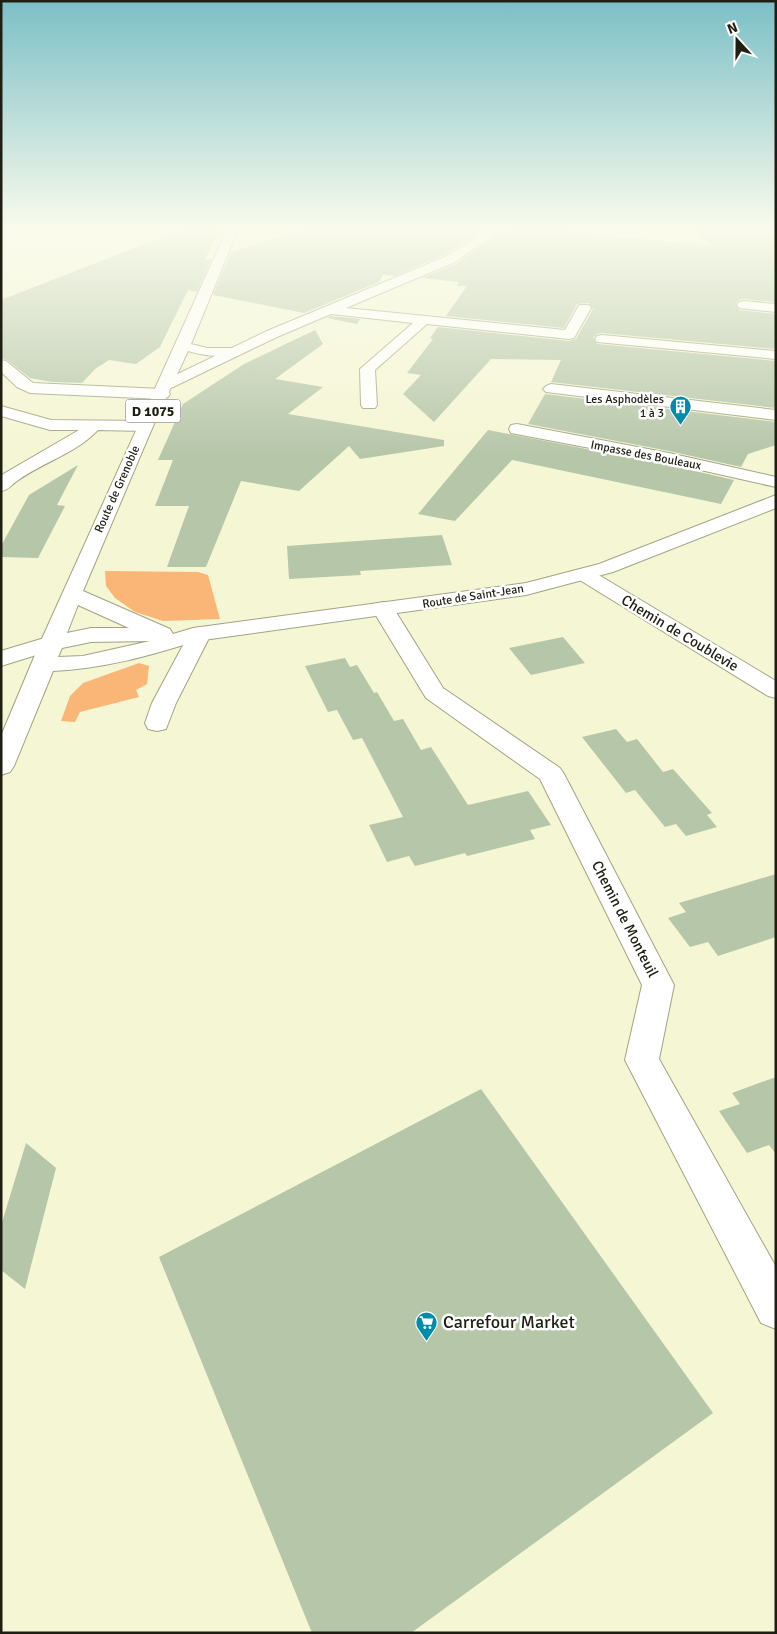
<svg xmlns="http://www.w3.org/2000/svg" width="777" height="1634" viewBox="0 0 777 1634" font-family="Signika,sans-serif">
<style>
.green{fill:#f9b677}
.building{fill:#b6c6a9}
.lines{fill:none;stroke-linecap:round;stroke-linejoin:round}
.minor-casing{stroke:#a2a383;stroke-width:2}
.major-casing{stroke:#a2a383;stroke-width:2}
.minor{fill:#fff;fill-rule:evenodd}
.major{fill:#fff;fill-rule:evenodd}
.labels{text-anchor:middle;stroke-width:5;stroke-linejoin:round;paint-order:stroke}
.far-poi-label{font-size:12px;fill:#1e1e12;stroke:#fff;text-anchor:end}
.far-street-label{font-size:12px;fill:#1e1e12;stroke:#fff}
.shield{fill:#fff;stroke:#626259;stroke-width:1}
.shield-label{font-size:14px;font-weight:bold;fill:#1e1e12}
.street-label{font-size:15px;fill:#1e1e12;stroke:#fff}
.near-poi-label{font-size:18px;fill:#1e1e12;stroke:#fff;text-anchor:start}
</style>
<rect width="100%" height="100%" fill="#f5f6d4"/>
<g class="green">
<polygon points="105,571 198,572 208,575 220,619 163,621 135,612 115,598 106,586"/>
<polygon points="139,663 149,666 147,684 136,690 139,697 80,712 75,722 61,721 70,696 83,683"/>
</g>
<g class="building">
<polygon points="188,227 221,227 204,261 212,258 197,292 188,290 160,347 136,364 109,360 95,369 82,383 52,382 30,378 7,360 1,358 1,300"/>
<polygon points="310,227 488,227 446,254 395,276 383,275 379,282 304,313 213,295 231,252"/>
<polygon points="507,227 577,227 573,233 711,245 690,227 776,227 776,302 744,299 739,300 735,304 739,310 776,314 776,349 602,333 597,334 593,338 597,344 776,361 776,408 551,382 561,360 491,359 434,422 403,394 421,375 407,373 433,339 430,338 438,327 569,341 576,339 593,309 589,303 577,304 564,328 446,316 467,286 456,286 459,282 422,278 456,264"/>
<polygon points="331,316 360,319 357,324 327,318"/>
<polygon points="315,330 323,344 275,379 323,387 288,414 444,440 444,446 360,459 349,446 299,491 241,481 206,567 167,567 189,506 155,506 173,460 158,460 183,404 244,364"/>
<polygon points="545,394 776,422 776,445 748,454 741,467 669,451 528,424"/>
<polygon points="488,430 669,465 734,480 721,504 512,460 455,521 418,514"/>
<polygon points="78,465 57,505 65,506 38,558 1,557 1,546 29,495"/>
<polygon points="442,535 452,565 360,571 361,575 289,579 287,546"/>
<polygon points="563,637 585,663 531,675 509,648"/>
<polygon points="345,658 350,667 357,665 374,693 377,692 394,721 403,719 421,750 431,747 468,805 528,791 551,825 530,830 535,839 467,856 465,853 415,866 409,856 387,862 369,825 403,817 362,738 353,740 337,710 328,712 305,666"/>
<polygon points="616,729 627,742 637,739 663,772 673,769 712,813 707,815 717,827 686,836 676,824 665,827 635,790 626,793 582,737"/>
<polygon points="776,874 776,937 718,956 708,942 690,947 668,918 686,912 679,903"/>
<polygon points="776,1077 776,1154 769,1145 747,1153 719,1111 740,1104 732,1093"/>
<polygon points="481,1089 713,1413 411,1633 312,1633 159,1257"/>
<polygon points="26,1143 56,1168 25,1289 1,1270 1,1226"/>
</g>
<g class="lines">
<defs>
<g id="minor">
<polygon points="492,227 505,227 455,262 346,308 565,330 579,305 589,305 591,308 574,338 569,339 427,324 375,370 377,405 375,408 363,408 361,405 360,369 413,323 331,314 277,337 171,388 161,388 158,385 161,382 267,331 447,256"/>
<polygon points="744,301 776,304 776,312 739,308 737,305 739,302"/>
<polygon points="602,335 776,351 776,359 597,342 595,339 597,336"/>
<polygon points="1,360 6,361 33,383 162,389 168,391 170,394 168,397 162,399 30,393 17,387 1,372"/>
<polygon points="551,384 776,410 776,420 546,392 543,389 546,386"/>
<path d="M1,406l50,14 94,1 6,1 2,4 -2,4 -6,1 -47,-1c-23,24 -55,32 -81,51 -6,4 -8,9 -16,10v-15l4,-3 74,-43h-29l-49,-14z"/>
<polygon points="517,424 669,453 776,477 776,487 669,463 511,433 509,429 511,425"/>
<polygon points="585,569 592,571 776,681 776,698 768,696 578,579 575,575 578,571"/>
<polygon points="383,602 391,604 443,688 560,768 564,774 674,985 659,1059 776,1267 776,1329 761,1323 625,1060 642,985 540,779 426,698 372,609 375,604"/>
<polygon points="200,627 208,629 211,634 176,703 166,729 157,731 148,729 145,723 152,703 189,634 192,629"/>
<polygon points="51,636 59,638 62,643 59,648 1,666 1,651"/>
</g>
<path id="major" d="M228,227h11l-48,117 16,4h33l2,3 -2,3c-17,4 -35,2 -52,-3l-35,75 -70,165 87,38 3,5 20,-6 333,-45 73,-19 177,-69v13l-163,64 -87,23 -330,46c-47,15 -94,28 -143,30l-39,95 -4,6 -9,3v-39l39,-93zM78,605l51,23h-38l-24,5zM150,641l-67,15 -25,1 4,-9 29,-6z"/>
</defs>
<use href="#minor" class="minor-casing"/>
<use href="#major" class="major-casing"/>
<use href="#minor" class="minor"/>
<use href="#major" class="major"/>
</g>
<linearGradient id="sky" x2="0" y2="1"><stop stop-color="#7bbfc6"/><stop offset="0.5" stop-color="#fafbec"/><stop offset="1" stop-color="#fafbec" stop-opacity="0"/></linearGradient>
<rect width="777" height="456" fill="url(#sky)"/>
<defs>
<symbol id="building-pin" viewBox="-11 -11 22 30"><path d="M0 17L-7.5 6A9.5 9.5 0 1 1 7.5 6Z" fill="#018cab" stroke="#fff"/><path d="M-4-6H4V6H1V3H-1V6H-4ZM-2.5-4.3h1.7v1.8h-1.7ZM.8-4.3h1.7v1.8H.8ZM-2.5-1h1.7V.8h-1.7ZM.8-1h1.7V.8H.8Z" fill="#fff"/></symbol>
<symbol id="supermarket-pin" viewBox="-11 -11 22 30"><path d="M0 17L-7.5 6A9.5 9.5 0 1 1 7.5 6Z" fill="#018cab" stroke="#fff"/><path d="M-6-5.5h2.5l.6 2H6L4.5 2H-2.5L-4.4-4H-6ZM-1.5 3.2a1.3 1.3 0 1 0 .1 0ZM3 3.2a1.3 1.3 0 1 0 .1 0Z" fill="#fff"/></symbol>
</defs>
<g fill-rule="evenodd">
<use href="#building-pin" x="668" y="394" width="25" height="34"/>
<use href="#supermarket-pin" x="414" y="1310" width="25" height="34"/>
</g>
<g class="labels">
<g class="far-poi-label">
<text x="664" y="403">Les Asphodèles<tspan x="664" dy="14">1 à 3</tspan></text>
</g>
<g class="far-street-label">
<text transform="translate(646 455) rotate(11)" y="4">Impasse des Bouleaux</text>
<text transform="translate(117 489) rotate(-66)" y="4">Route de Grenoble</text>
<text transform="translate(473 596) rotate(-9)" y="4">Route de Saint-Jean</text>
</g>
<rect class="shield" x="125.5" y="399.5" width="55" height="23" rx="4"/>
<g class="shield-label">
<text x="153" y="416">D 1075</text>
</g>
<g class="street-label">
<text transform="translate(680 633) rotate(31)" y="5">Chemin de Coublevie</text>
<text transform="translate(625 919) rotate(63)" y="5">Chemin de Monteuil</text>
</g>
<g class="near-poi-label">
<text x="443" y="1328">Carrefour Market</text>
</g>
</g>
<rect width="777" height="1634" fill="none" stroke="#1e1e12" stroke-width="5"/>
<g transform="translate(737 40) rotate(339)" stroke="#ffffff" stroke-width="4" paint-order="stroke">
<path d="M0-4L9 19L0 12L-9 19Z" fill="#1e1e12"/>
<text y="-8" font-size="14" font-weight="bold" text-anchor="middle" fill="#1e1e12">N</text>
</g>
</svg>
